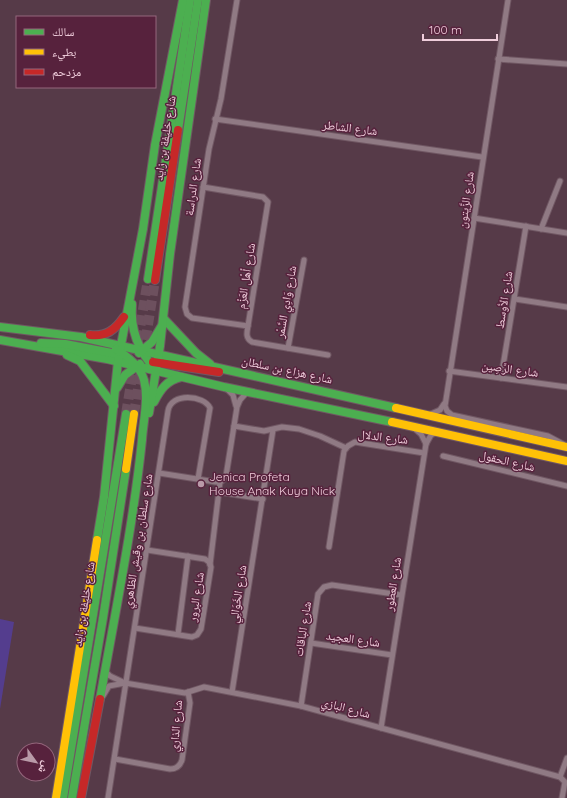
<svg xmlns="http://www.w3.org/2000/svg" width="567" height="798" viewBox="0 0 567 798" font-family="Quicksand,'Noto Naskh Arabic',sans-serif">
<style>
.green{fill:#543d8e}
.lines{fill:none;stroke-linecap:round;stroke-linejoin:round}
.highway-tunnel{stroke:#6d505e;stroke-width:10;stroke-dasharray:10 5;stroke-linecap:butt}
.street-casing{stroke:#705763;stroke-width:7}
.fast-casing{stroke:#705763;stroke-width:10}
.slow-casing{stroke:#705763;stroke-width:10}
.jam-casing{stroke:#705763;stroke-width:10}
.street{stroke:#907a84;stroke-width:5}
.fast{stroke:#4caf50;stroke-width:8}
.slow{stroke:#ffc107;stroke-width:8}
.jam{stroke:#c62828;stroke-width:8}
.poi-dot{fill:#b99aa8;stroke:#57223d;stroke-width:1.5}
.labels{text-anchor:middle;stroke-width:3;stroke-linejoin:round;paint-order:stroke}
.street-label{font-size:12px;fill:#efcddb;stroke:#57223d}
.poi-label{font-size:12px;fill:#efcddb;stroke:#57223d;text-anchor:start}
</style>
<rect width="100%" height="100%" fill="#563a48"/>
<polygon class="green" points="0,619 14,622 0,709"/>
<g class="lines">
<g class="highway-tunnel">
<polyline points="126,414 148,279"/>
<polyline points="134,414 155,280"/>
</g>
<defs>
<g id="street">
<polyline points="237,0 221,99 209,149 185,307 187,314 192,318 248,326"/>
<polyline points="508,0 445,406 447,411 452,415 548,436 563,444"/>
<polyline points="498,59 567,64"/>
<polyline points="215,119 482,157"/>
<path d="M203,187l60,10 5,5 -20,124c-1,6 -3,12 4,16l76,13"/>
<polyline points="474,218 567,233"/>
<polyline points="541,229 560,181"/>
<polyline points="515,299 567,307"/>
<polyline points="288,348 304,260"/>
<polyline points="449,371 567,387"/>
<polyline points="501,378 526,226"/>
<polyline points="226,388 233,395 236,406"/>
<polyline points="431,414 440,410 444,404"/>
<polyline points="234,426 264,431 282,427 299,429 320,436 346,448"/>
<polyline points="414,428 421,434 426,444"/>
<polyline points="443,456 567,486"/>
<polyline points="159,473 216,482 222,481 226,476 237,407 240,400 248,391"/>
<polyline points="219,492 263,499"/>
<polyline points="329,547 344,451 348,446 355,442 424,453"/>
<polyline points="210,565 220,482"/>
<polyline points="135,628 192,637 197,635 201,629 211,567 209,562 205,559 147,550"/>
<polyline points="178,634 188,556"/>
<polyline points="311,643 392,655"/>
<polyline points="105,671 110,676 125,683 185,693 204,687 301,706 560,777 565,782 562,798"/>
<polyline points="232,692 273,430"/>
<polyline points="103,696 109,686 125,683"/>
<polyline points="301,706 318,594 324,587 332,585 401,595"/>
<polyline points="381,728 426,444 431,435 437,432"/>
<path d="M115,759l55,10c6,0 10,-3 12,-9l8,-57 -2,-11"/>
<polyline points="560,777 567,758"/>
<path d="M108,798l60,-387c3,-19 36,-16 42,-3l-12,71"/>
</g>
<g id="fast">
<polyline points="178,130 198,0"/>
<polyline points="148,279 190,0"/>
<path d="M132,304c-2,26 6,47 24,66"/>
<polyline points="164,319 196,353 210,364"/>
<polyline points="0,327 81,337 396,408"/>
<polyline points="0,340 107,359 224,387 392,422"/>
<polyline points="41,343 65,344 122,355"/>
<polyline points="139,353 152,342 161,327"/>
<polyline points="67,355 80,361 114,406"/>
<polyline points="117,388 125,375 140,364"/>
<path d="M154,402c6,-12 13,-22 27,-25"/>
<polyline points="149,413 160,346 170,254 206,0"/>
<polyline points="97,540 104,497 118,361 143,229 155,145 183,0"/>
<path d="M100,699c15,-86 33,-172 42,-259 1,-18 7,-41 2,-60 -4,-14 -16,-23 -28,-31"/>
<polyline points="63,798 126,414"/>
<polyline points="72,798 103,618 126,469"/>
</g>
<g id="slow">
<polyline points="396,408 567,447"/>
<polyline points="392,422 567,461"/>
<polyline points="126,469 134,414"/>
<polyline points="56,798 97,540"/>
</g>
<g id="jam">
<polyline points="155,280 178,130"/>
<path d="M90,335c16,2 25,-5 34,-18"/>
<polyline points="153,362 219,372"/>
<polyline points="81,798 100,699"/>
</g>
</defs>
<use href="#street" class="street-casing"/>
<use href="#fast" class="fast-casing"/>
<use href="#slow" class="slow-casing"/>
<use href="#jam" class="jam-casing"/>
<use href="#street" class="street"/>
<use href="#fast" class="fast"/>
<use href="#slow" class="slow"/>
<use href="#jam" class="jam"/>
</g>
<circle class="poi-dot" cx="201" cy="484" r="4"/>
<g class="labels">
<g class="street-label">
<text transform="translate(350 128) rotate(7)" y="4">شارع الشاطر</text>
<text transform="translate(165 138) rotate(-81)" y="4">شارع خليفة بن زايد</text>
<text transform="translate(193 187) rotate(-82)" y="4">شارع الدراسة</text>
<text transform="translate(466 200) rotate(-82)" y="4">شارع الزَّيتون</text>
<text transform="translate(246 276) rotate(-81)" y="4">شارع أهْل العَزْم</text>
<text transform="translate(504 300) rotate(-81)" y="4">شارع الأوسط</text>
<text transform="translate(286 302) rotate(-80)" y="4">شارع وَادِي السَّمْر</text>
<text transform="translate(510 369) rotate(8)" y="4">شارع الرَّصِين</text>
<text transform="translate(287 370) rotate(12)" y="4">شارع هزاع بن سلطان</text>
<text transform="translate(383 437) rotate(7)" y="4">شارع الدلال</text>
<text transform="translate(507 461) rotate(13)" y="4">شارع الحقول</text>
<text transform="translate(138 541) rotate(-81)" y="4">شارع سلطان بن وقيش الظاهري</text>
<text transform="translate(393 584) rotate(-81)" y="4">شارع العطور</text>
<text transform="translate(238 594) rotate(-81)" y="4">شارع الخَوَالِي</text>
<text transform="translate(196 597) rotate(-81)" y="4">شارع البرور</text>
<text transform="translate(84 604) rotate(-81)" y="4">شارع خليفة بن زايد</text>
<text transform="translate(303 629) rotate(-81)" y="4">شارع الباقات</text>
<text transform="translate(353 639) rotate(8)" y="4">شارع العجيد</text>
<text transform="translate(346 708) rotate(15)" y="4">شارع البازي</text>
<text transform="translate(176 726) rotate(-85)" y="4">شارع الذاري</text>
</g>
<g class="poi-label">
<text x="209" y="481">Jenica Profeta<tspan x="209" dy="14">House Anak Kuya Nick</tspan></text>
</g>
</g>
<rect x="16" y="16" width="140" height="72" fill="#57223d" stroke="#94667c"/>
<rect x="24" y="29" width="20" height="6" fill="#4caf50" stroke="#94667c"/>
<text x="52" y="36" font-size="12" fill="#efcddb">سالك</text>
<rect x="24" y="49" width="20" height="6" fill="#ffc107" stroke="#94667c"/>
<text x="52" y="56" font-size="12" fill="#efcddb">بطيء</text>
<rect x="24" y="69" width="20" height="6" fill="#c62828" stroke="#94667c"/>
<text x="52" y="76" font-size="12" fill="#efcddb">مزدحم</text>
<g transform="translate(36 762) rotate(123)"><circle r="19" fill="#57223d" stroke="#94667c"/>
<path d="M0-3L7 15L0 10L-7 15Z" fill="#b99aa8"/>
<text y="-6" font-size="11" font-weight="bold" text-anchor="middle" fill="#efcddb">ش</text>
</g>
<path d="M423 34v6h74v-6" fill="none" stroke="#efcddb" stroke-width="2"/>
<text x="429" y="34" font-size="12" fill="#efcddb" stroke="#57223d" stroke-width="3" paint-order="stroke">100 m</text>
</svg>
